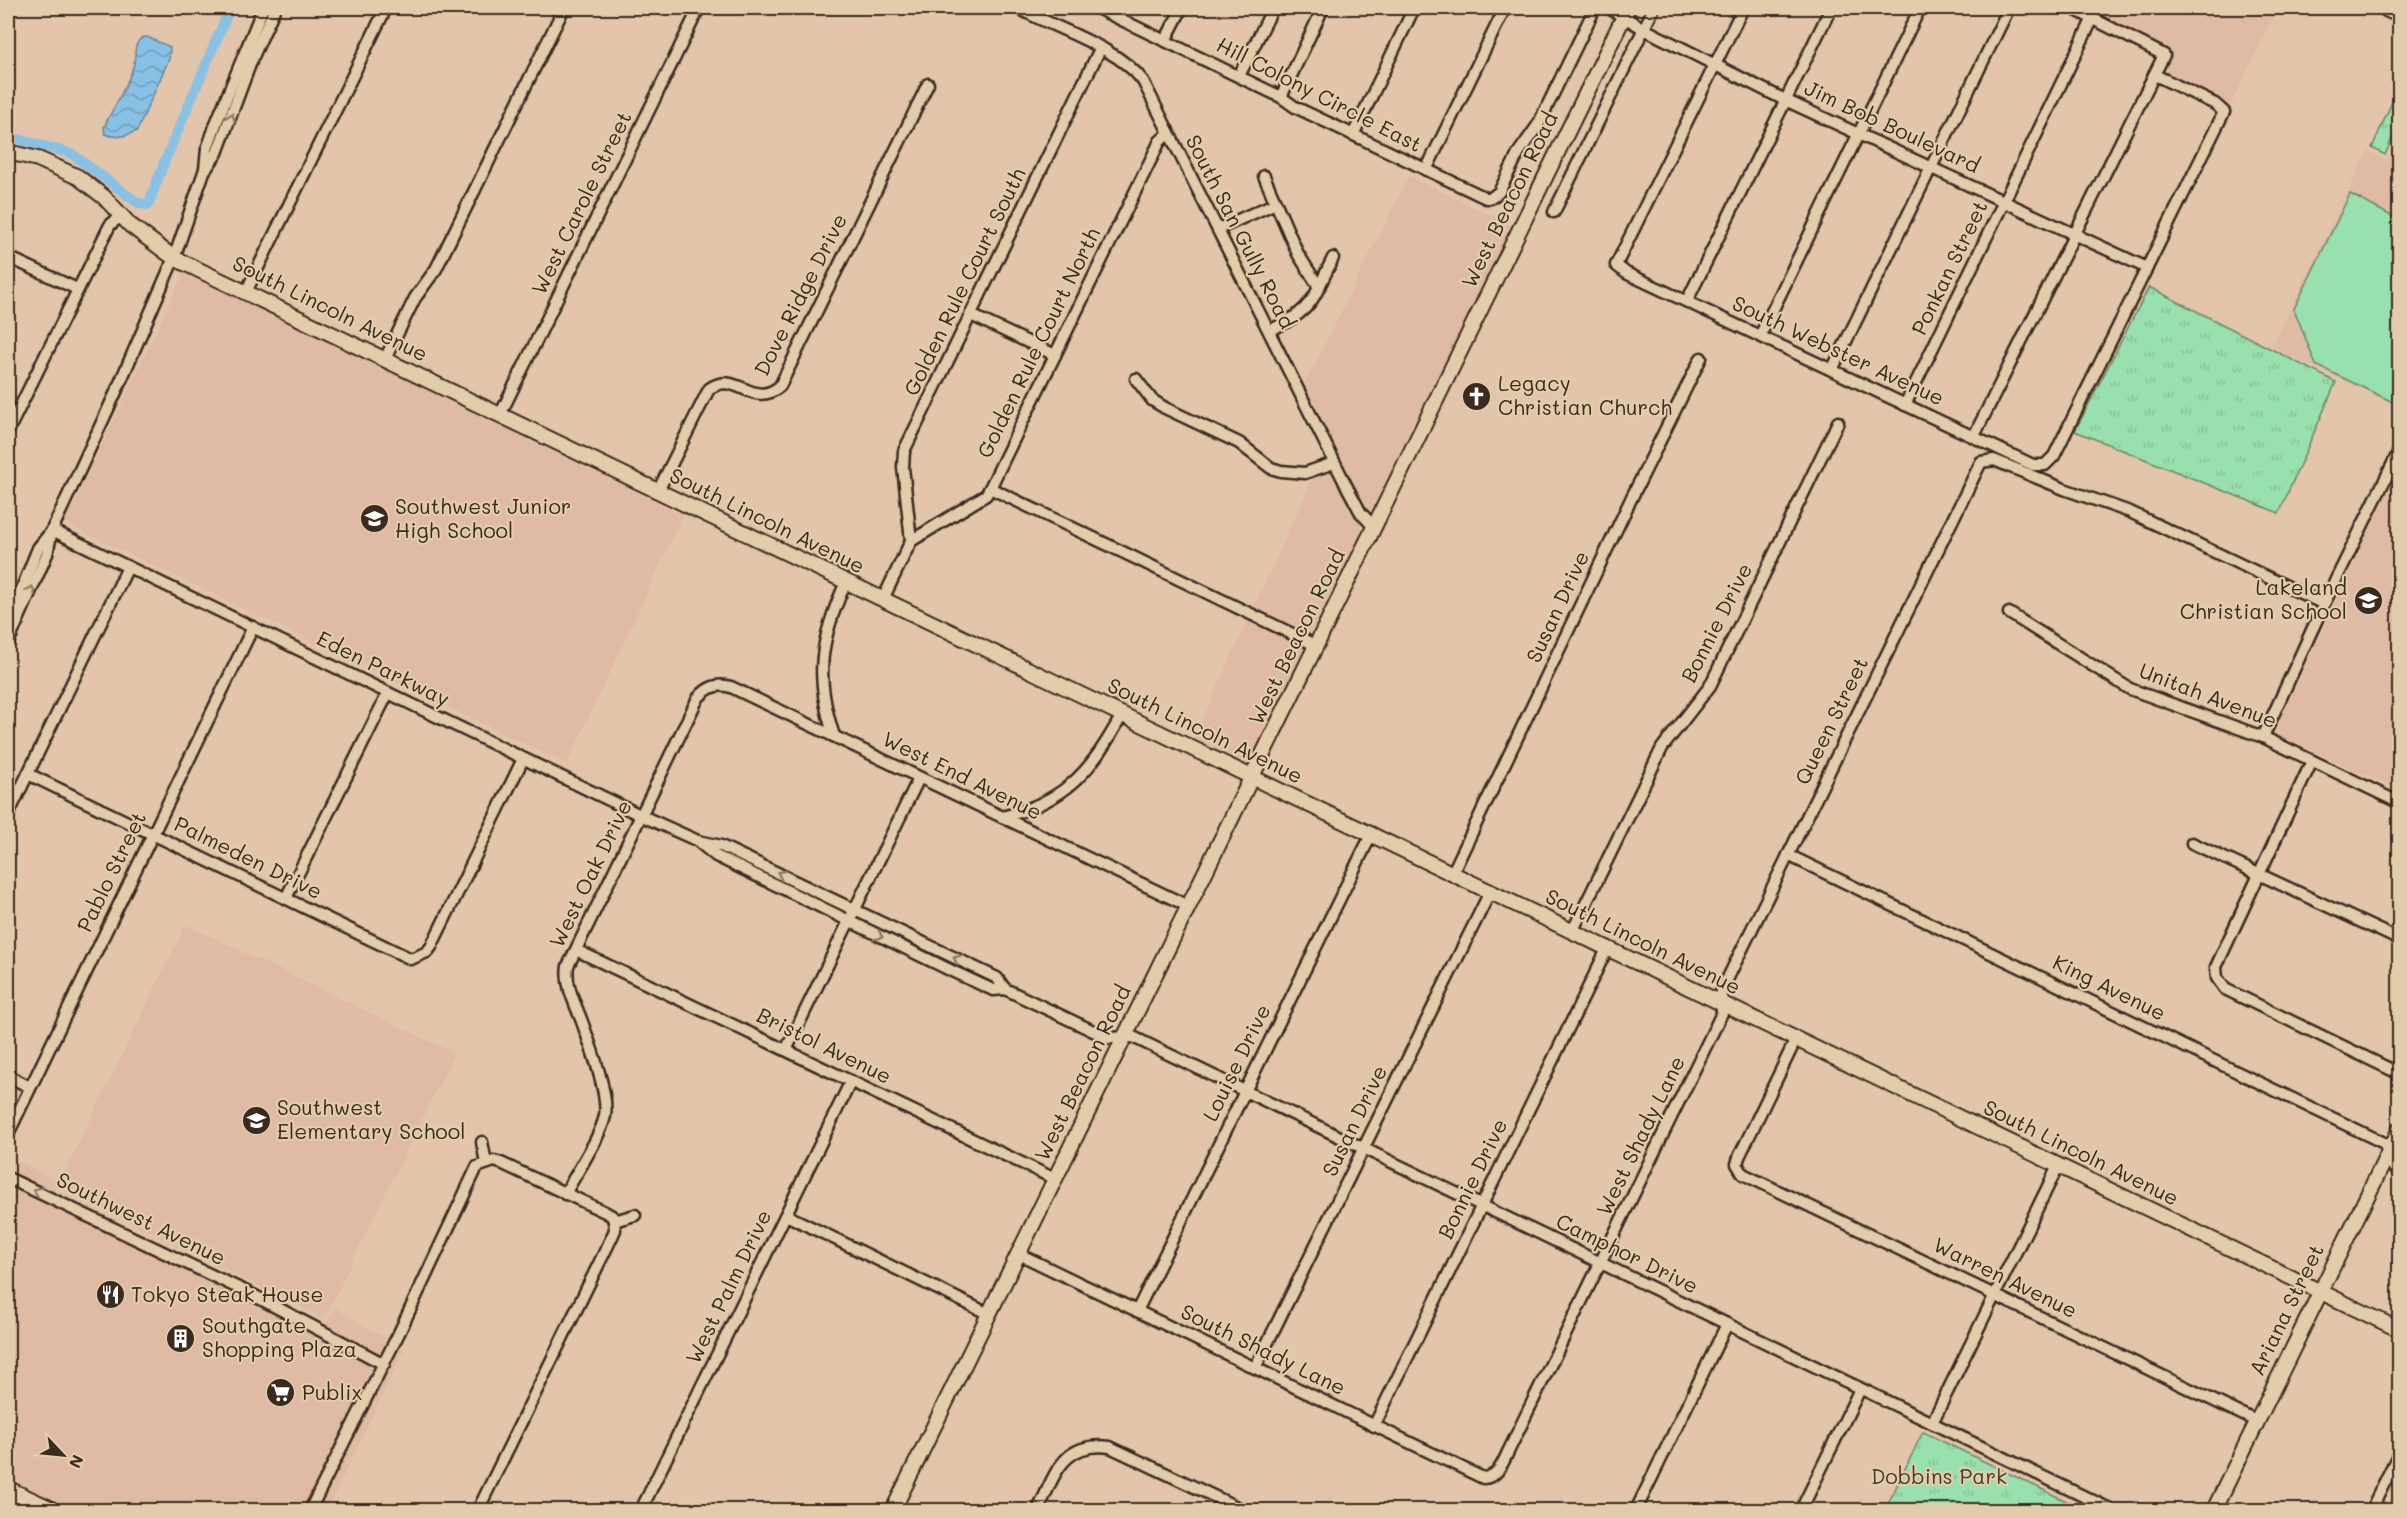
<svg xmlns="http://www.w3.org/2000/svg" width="2407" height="1518" viewBox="0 0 2407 1518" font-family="Mali,sans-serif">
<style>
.built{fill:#dfbaa5}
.grass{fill:url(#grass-tufts);stroke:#6a8566;stroke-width:1.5}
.garden{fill:#98e0ae;stroke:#6a8566;stroke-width:1.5}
.water{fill:url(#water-waves);stroke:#698596;stroke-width:1.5}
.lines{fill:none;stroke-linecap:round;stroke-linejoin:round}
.canal{stroke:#88c1e6;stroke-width:10}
.minor-casing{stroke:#3b2a1e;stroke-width:15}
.tertiary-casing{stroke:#3b2a1e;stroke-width:18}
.primary-casing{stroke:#3b2a1e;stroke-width:22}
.minor{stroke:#e2ccac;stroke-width:10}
.tertiary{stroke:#e2ccac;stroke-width:14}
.primary{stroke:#e2ccac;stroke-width:18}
.oneway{stroke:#8e7b65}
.labels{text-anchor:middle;stroke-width:4.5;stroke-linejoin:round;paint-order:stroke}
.street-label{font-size:21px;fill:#3b2a1e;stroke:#e2ccac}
.poi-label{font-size:21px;fill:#3b2a1e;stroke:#e2ccac;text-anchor:start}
.park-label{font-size:21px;fill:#443c2c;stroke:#e2ccac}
</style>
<defs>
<pattern id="grass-tufts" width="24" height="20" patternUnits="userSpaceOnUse" patternTransform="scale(1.5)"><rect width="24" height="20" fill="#98e0ae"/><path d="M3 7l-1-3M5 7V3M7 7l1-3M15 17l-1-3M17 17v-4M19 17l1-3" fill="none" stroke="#84c095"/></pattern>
<pattern id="water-waves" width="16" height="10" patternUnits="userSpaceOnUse" patternTransform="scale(1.5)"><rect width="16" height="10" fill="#88c1e6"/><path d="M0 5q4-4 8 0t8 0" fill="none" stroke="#709dba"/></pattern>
</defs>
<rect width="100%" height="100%" fill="#e2c5aa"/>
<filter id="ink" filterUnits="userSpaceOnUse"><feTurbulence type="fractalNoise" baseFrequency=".0167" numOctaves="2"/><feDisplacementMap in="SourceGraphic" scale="12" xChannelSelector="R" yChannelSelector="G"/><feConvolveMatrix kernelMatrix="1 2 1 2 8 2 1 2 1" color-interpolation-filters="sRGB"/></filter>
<g filter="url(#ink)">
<g class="built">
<polygon points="2084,8 2277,8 2229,108 2217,99 2162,73 2169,57 2167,51 2158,44"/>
<polygon points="2399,135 2399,407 2272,347 2368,151 2387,161"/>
<polygon points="1409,176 1514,227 1372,518 1365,511 1303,388"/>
<polygon points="184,273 683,515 567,764 65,523"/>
<polygon points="2399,467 2399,789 2274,734"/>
<polygon points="1332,470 1356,515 1368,528 1312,637 1253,609 1314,476"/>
<polygon points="1249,618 1307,647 1249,770 1192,743"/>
<polygon points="186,925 454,1053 324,1319 58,1186"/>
<polygon points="8,1082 22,1089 8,1121"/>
<polygon points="8,1156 55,1180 53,1187 56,1190 322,1323 327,1322 335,1308 389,1340 381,1356 256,1291 8,1172"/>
<polygon points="8,1183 251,1300 377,1365 304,1510 60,1510 8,1485"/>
<polygon points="399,1347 404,1350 327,1510 317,1510"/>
</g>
<g class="grass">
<polygon points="2399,86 2399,123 2385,155 2372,148"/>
<polygon points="2149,287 2336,382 2279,513 2075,431"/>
<polygon points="1923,1432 2085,1510 1885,1510"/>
</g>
<polygon class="garden" points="2350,194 2399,220 2399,405 2316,365 2294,309"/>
<path class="water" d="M142,37h5l23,10 -1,12 -32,72c-12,5 -20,8 -32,3l-1,-7c9,-20 23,-39 29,-60 4,-11 -1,-22 9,-30z"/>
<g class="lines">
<polyline class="canal" points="8,136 72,154 138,203 148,205 164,163 230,8"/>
<defs>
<g id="minor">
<path d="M1018,8c38,21 100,39 125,73l203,404 15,28 13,14"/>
<polyline points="1097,8 1281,97 1295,107 1486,198 1491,198 1499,192 1519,152 1538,125 1595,8"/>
<polyline points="1609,8 1644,29 1785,100 2147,268"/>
<polyline points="1743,8 1616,265 1626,273 2033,465 2045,465 2054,456 2224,112 2215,104 2155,75"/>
<polyline points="1166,39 1182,8"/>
<polyline points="1239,76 1273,8"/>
<polyline points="1281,97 1323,8"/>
<polyline points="1353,135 1414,8"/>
<polyline points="206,169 217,153 252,59 275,8"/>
<polyline points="1426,170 1505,8"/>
<path d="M1264,176l34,78 21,33c-10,24 -28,33 -50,44"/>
<polyline points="1554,212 1654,8"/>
<polyline points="1218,229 1276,203"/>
<polyline points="8,257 77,289"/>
<polyline points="1319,287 1333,258"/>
<polyline points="246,292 386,8"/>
<polyline points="1687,301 1831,8"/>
<polyline points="971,315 1055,355"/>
<polyline points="1760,336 1920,8"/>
<polyline points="385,359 415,298 436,269 564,8"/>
<polyline points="1832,370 2009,8"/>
<polyline points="1136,379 1152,400 1165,408 1239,443 1271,468 1281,471 1305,473 1334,463"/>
<polyline points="1905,405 2093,18"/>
<polyline points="500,415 699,8"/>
<polyline points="8,431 110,225 121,216"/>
<polyline points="1974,436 2164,55 2072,8"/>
<polyline points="990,488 1315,645"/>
<path d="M658,491l51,-102c28,-20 43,21 71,-3l148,-302"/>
<polyline points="52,530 640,815 698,841 721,846 997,978 1005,989 1108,1038 1133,1037 2112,1510"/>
<polyline points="911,541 903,467 904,451 1100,49"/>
<polyline points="911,541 986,495 990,488 1160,141 1169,133"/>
<polyline points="883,599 911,541"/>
<polyline points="2009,613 2130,689 2263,737 2400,803"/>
<polyline points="8,623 38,548 50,533"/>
<polyline points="8,643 47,554 52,530 116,392 174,258 205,169 207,149 217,121 263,8"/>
<path d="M834,736c-20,-60 -14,-97 12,-154"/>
<polyline points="2263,737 2324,604 2400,449"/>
<polyline points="2312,761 2216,967 2217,978 2225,989 2400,1074"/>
<polyline points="28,774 411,959 427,952 431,947 523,759"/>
<polyline points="8,815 128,567"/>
<path d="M1002,817c65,-16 89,-46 120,-102"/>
<polyline points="700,843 716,856 954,972 993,990 1005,989"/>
<polyline points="2192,843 2400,940"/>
<polyline points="1788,855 2384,1143 2394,1168 2400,1170"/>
<polyline points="1452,874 1631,499 1701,358"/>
<polyline points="286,898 388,693"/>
<polyline points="1572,932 1662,748 1710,686 1838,422"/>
<polyline points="576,950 1055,1179"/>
<polyline points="1796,1039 1739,1157 1737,1164 1743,1174 2256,1421"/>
<polyline points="786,1050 919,778"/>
<polyline points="8,1076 30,1087"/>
<polyline points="8,1134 253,627"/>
<polyline points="482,1142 486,1163"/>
<polyline points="8,1178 253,1295 384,1364"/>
<path d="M565,1194c11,-21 35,-56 40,-78 4,-23 -16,-75 -24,-97 -7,-18 -16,-35 -13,-53l130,-268c10,-11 19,-15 33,-11l457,219"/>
<polyline points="786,1215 989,1314"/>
<polyline points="614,1221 635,1215"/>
<path d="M1019,1254l464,224c16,-1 20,-16 26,-28l213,-437 -1,-21 260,-530 13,-2 70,29 66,23 194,92"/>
<polyline points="1137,1311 1372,833"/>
<polyline points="1255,1368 1490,892"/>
<polyline points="1932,1423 2058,1166"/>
<polyline points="1374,1426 1607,949"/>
<polyline points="310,1510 399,1333 477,1167 494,1161 501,1163 605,1212 612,1216 614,1221"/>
<polyline points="478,1510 611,1239 615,1230 614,1221"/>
<polyline points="641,1510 851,1081"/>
<path d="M1038,1510c17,-35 24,-69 72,-63l133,63"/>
<polyline points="1636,1510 1727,1324"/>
<polyline points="1801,1510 1860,1389"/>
<polyline points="2371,1510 2400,1451"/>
</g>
<g id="tertiary">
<polyline points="8,152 38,159 78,177 104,197 130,225 174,258 2400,1330"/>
<polyline points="893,1510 1628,8"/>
<polyline points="2214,1510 2400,1129"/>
</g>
<g id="primary">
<polyline points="2388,8 2400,13"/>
<polyline points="8,1491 49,1510"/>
<polyline points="8,1509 11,1510"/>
</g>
</defs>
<use href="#minor" class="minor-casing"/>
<use href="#tertiary" class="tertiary-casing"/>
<use href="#primary" class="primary-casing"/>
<use href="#minor" class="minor"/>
<use href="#tertiary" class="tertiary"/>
<use href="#primary" class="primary"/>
</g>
<defs><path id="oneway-chevron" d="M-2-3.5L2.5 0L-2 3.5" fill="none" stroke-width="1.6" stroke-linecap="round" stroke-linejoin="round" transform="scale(1.5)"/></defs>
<g class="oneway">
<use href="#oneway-chevron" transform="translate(231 117) rotate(-69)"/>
<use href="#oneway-chevron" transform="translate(31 590) rotate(-67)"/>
<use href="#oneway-chevron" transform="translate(781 874) rotate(-154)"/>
<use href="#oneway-chevron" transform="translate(879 936) rotate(26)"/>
<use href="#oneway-chevron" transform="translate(957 959) rotate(-155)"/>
<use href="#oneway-chevron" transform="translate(37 1191) rotate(-155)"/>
</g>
</g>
<defs>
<symbol id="church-disc" viewBox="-11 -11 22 22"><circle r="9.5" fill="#3b2a1e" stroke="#e2ccac"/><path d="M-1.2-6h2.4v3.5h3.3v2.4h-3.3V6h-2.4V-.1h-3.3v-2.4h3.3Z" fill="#fff"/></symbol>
<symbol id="school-disc" viewBox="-11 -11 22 22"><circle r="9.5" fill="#3b2a1e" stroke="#e2ccac"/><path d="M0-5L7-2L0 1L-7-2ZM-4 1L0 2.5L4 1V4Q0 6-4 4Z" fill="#fff"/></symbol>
<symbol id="restaurant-disc" viewBox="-11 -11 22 22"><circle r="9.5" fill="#3b2a1e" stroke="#e2ccac"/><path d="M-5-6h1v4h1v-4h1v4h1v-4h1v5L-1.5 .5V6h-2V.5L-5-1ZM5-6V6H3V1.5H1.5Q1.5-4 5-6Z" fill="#fff"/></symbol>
<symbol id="building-disc" viewBox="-11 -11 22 22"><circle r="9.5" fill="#3b2a1e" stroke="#e2ccac"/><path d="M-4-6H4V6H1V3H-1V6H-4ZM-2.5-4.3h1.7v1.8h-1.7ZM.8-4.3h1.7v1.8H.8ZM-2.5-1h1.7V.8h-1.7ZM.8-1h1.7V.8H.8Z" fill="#fff"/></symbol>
<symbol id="supermarket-disc" viewBox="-11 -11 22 22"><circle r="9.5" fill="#3b2a1e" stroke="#e2ccac"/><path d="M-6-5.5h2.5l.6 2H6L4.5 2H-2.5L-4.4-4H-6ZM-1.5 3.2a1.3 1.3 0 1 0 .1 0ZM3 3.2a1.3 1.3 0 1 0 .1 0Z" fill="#fff"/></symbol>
</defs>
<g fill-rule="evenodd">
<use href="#church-disc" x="1460" y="380" width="33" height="33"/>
<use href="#school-disc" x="358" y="502" width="33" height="33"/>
<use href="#school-disc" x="2352" y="584" width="33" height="33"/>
<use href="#school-disc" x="240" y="1104" width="33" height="33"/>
<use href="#restaurant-disc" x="94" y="1278" width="33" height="33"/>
<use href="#building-disc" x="164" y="1322" width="33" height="33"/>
<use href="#supermarket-disc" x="264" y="1376" width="33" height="33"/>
</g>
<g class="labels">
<g class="street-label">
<text transform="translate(1319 95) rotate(27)" y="7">Hill Colony Circle East</text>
<text transform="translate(1892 127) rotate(25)" y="7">Jim Bob Boulevard</text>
<text transform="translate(1510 200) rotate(-64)" y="7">West Beacon Road</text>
<text transform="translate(582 203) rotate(-64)" y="7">West Carole Street</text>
<text transform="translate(1240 232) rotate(63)" y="7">South San Gully Road</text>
<text transform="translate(1950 268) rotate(-64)" y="7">Ponkan Street</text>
<text transform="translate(965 282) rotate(-64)" y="7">Golden Rule Court South</text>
<text transform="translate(801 295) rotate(-63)" y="7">Dove Ridge Drive</text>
<text transform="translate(330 309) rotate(26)" y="7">South Lincoln Avenue</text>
<text transform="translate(1039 343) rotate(-64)" y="7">Golden Rule Court North</text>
<text transform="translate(1838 351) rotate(25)" y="7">South Webster Avenue</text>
<text transform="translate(767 521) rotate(26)" y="7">South Lincoln Avenue</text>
<text transform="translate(1558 607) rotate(-65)" y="7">Susan Drive</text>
<text transform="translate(1717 623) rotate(-63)" y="7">Bonnie Drive</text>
<text transform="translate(1297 637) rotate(-64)" y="7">West Beacon Road</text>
<text transform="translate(383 669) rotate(26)" y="7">Eden Parkway</text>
<text transform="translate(2208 696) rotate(21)" y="7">Unitah Avenue</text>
<text transform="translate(1832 721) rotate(-64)" y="7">Queen Street</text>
<text transform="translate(1205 731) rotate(26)" y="7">South Lincoln Avenue</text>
<text transform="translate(962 776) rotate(26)" y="7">West End Avenue</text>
<text transform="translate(248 858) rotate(26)" y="7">Palmeden Drive</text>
<text transform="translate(112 872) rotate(-64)" y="7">Pablo Street</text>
<text transform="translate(591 874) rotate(-64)" y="7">West Oak Drive</text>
<text transform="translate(1643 942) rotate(26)" y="7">South Lincoln Avenue</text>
<text transform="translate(2109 988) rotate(26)" y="7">King Avenue</text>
<text transform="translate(824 1046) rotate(26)" y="7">Bristol Avenue</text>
<text transform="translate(1237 1063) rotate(-64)" y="7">Louise Drive</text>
<text transform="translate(1083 1073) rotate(-64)" y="7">West Beacon Road</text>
<text transform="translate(1355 1121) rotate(-64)" y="7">Susan Drive</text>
<text transform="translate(1641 1136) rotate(-64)" y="7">West Shady Lane</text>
<text transform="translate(2081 1153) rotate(26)" y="7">South Lincoln Avenue</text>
<text transform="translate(1473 1179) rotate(-64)" y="7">Bonnie Drive</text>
<text transform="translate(141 1219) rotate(26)" y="7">Southwest Avenue</text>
<text transform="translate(1627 1254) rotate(26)" y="7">Camphor Drive</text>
<text transform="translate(2005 1278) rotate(26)" y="7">Warren Avenue</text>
<text transform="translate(729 1287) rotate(-64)" y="7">West Palm Drive</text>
<text transform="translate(2287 1310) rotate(-64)" y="7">Ariana Street</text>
<text transform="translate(1263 1350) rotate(26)" y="7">South Shady Lane</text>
</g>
<g class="poi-label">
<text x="1498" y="391">Legacy<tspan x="1498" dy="24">Christian Church</tspan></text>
<text x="395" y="514">Southwest Junior<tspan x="395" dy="24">High School</tspan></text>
<text x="2347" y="595" text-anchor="end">Lakeland<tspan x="2347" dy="24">Christian School</tspan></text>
<text x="277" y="1115">Southwest<tspan x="277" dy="24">Elementary School</tspan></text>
<text x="131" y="1302">Tokyo Steak House</text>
<text x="202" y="1333">Southgate<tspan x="202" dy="24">Shopping Plaza</tspan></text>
<text x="302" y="1400">Publix</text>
</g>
<g class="park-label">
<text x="1939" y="1484">Dobbins Park</text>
</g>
</g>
<rect width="2407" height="1518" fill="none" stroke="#e2ccac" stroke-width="30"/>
<rect x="15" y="15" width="2377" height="1488" fill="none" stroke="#3b2a1e" stroke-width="2" filter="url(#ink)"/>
<g transform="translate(63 1455) rotate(116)" stroke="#e2ccac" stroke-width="4.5" paint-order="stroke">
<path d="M0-4.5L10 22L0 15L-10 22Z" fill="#3b2a1e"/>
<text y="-9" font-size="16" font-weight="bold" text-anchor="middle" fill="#3b2a1e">N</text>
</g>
</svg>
